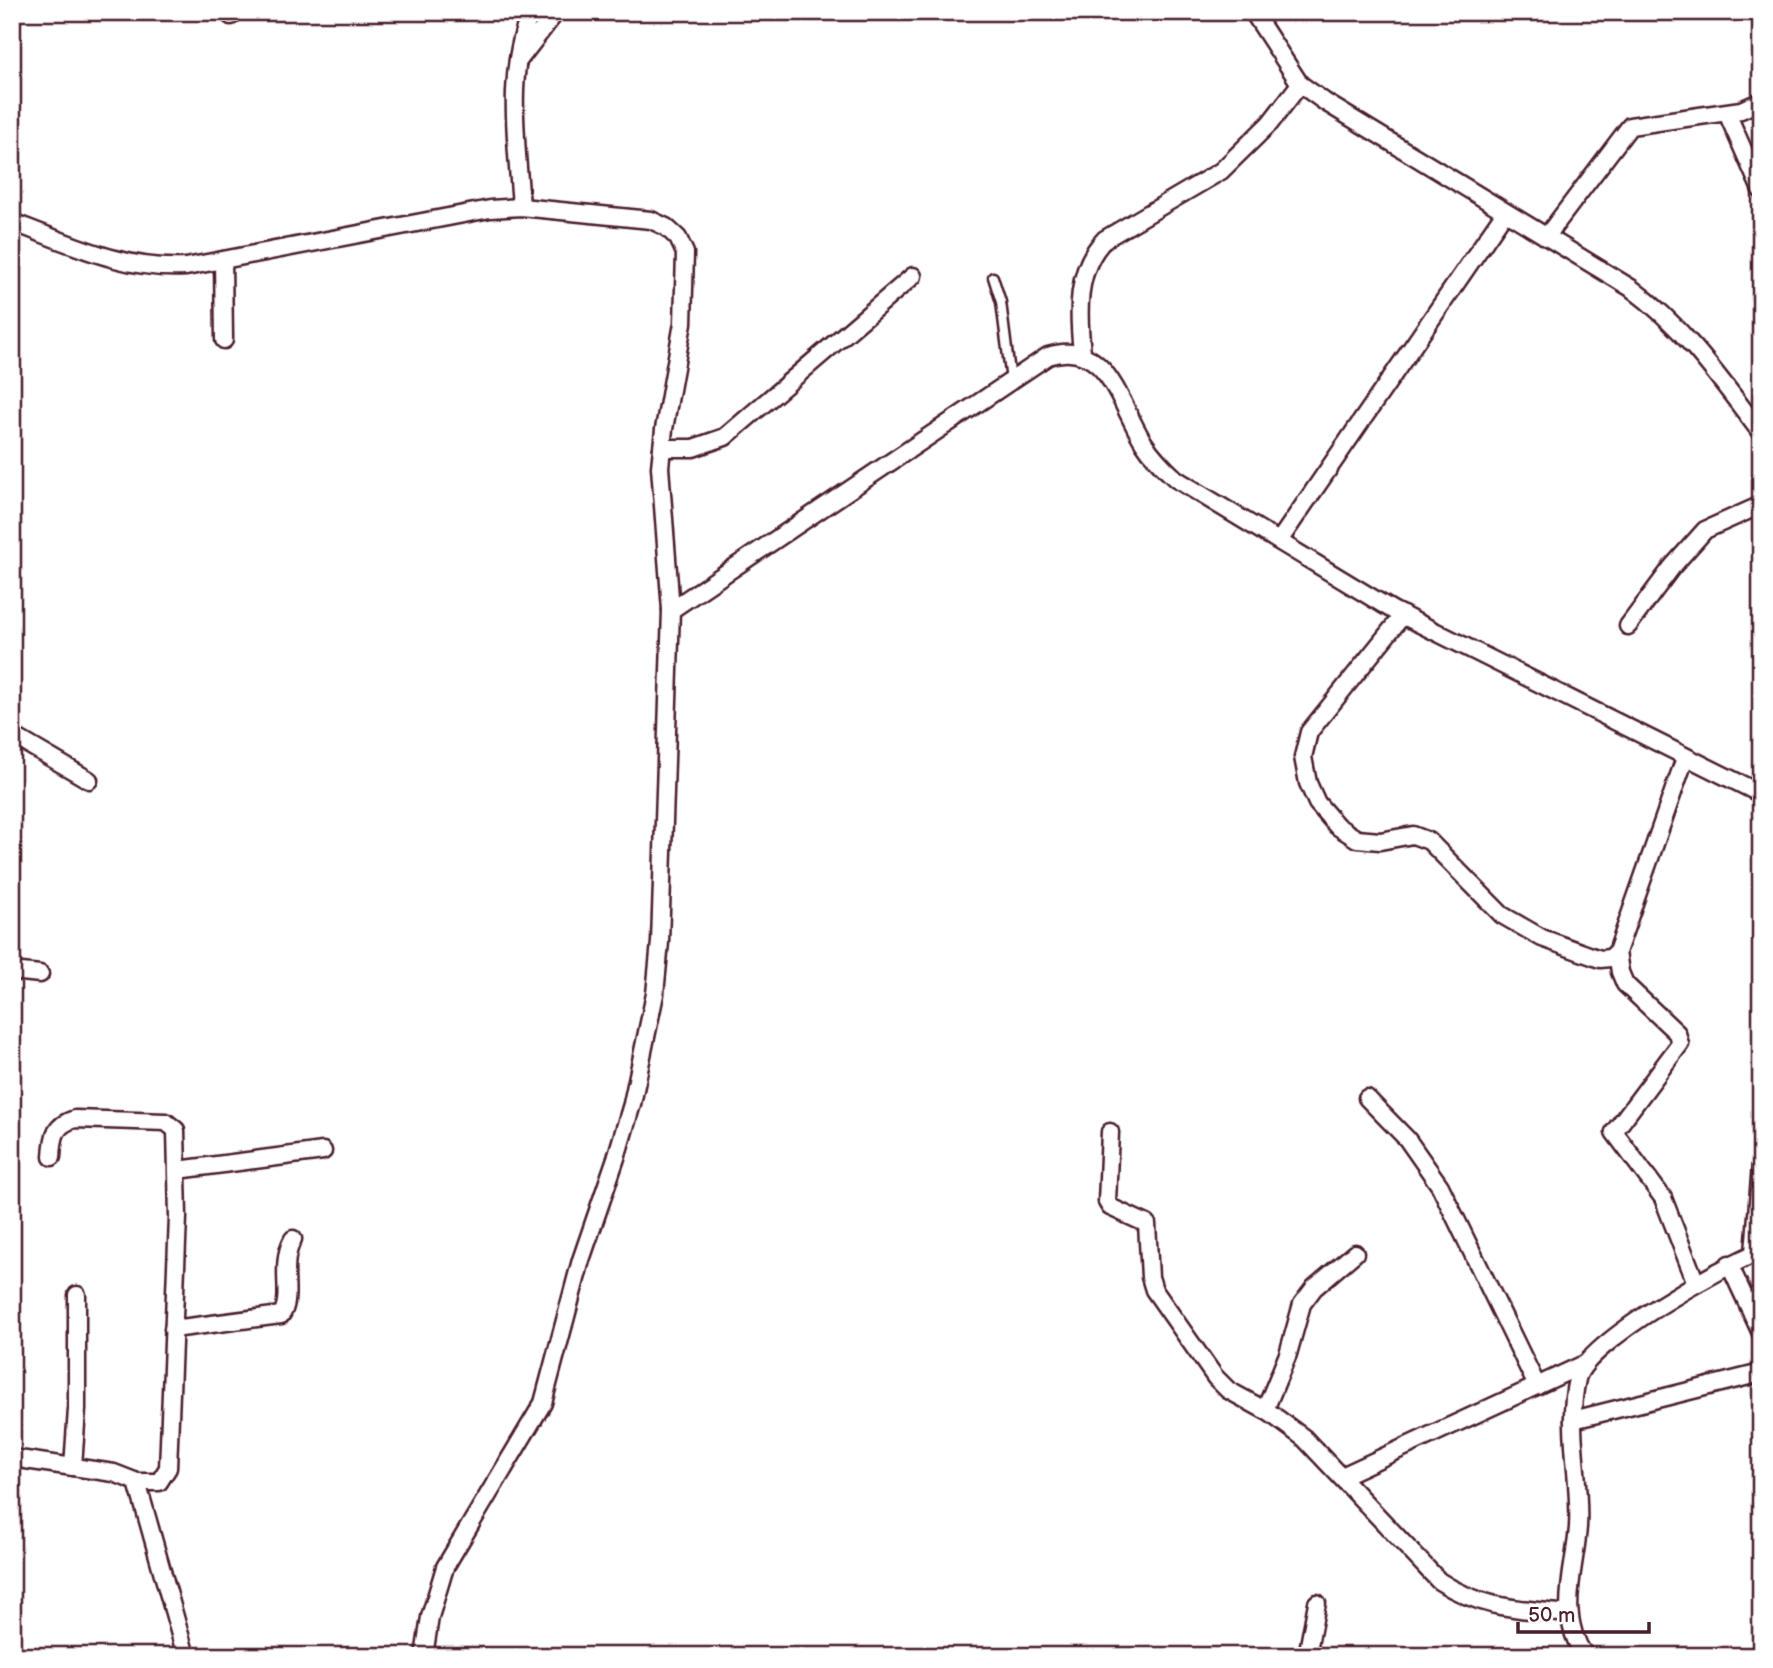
<svg xmlns="http://www.w3.org/2000/svg" width="1773" height="1668" viewBox="0 0 1773 1668" font-family="'Balsamiq Sans',sans-serif">
<style>
.lines{fill:none;stroke-linecap:round;stroke-linejoin:round}
.lane-casing{stroke:#4a1f2b;stroke-width:13}
.street-casing{stroke:#4a1f2b;stroke-width:21}
.lane{stroke:#fff;stroke-width:8}
.street{stroke:#fff;stroke-width:16}
</style>
<rect width="100%" height="100%" fill="#fff"/>
<filter id="ink" filterUnits="userSpaceOnUse"><feTurbulence type="fractalNoise" baseFrequency=".0143" numOctaves="2"/><feDisplacementMap in="SourceGraphic" scale="14" xChannelSelector="R" yChannelSelector="G"/><feConvolveMatrix kernelMatrix="1 2 1 2 8 2 1 2 1" color-interpolation-filters="sRGB"/></filter>
<g filter="url(#ink)">
<g class="lines">
<defs>
<polyline id="lane" points="993,277 1001,302 1011,381"/>
<g id="street">
<path d="M1253,12l47,72 25,18 306,186c54,40 90,92 130,145"/>
<polyline points="231,16 231,12"/>
<polyline points="518,61 556,12"/>
<polyline points="1727,113 1761,190"/>
<path d="M521,207c-4,-64 -16,-135 10,-195"/>
<path d="M12,222c57,21 113,49 174,45l304,-58 31,-2 130,13 15,7 12,11 7,15 -2,70 -19,106 -4,38 11,143 -11,332 -5,52 -23,110 -16,54 -35,102 -38,143 -98,164 -15,50 -6,39"/>
<polyline points="1546,237 1630,126 1741,110 1761,101"/>
<polyline points="223,260 224,340"/>
<path d="M1082,353c-4,-39 -7,-84 23,-114l116,-68 49,-48 30,-39"/>
<polyline points="662,448 693,448 725,437 913,276"/>
<polyline points="1279,541 1505,212"/>
<path d="M671,610l377,-254c59,-19 71,48 96,87 9,14 20,25 32,36l218,132 367,183"/>
<polyline points="1403,615 1309,732 1303,757 1308,783 1317,803 1337,826 1357,839 1380,841 1413,835 1429,841 1502,915 1542,938 1600,959 1610,958 1617,952 1685,758"/>
<polyline points="1628,626 1672,567 1705,530 1761,505"/>
<polyline points="12,735 89,780"/>
<polyline points="1617,952 1620,972 1625,984 1677,1033 1680,1044 1614,1132 1663,1198 1696,1283"/>
<polyline points="12,971 40,974"/>
<polyline points="1367,1098 1407,1139 1440,1186 1537,1386"/>
<path d="M1110,1132l-3,70 3,5 37,17 3,53 4,13 61,87 13,13 42,23 34,25 135,143c43,28 80,28 130,33"/>
<path d="M52,1157c1,-20 2,-32 23,-38l91,3 10,8 2,87 -10,251 -9,14h-22"/>
<polyline points="178,1170 323,1151"/>
<polyline points="1754,1253 1761,1164"/>
<polyline points="1729,1264 1761,1333"/>
<path d="M173,1329l108,-14c13,-18 -3,-49 12,-76"/>
<polyline points="1265,1410 1288,1354 1302,1304 1314,1288 1355,1253"/>
<polyline points="1573,1420 1761,1373"/>
<polyline points="12,1458 114,1473 137,1482 186,1656"/>
<polyline points="73,1467 77,1409 77,1295"/>
<polyline points="1342,1476 1582,1365"/>
<polyline points="1307,1656 1317,1603"/>
<path d="M1585,1656c-29,-41 -10,-85 -7,-129 3,-49 -12,-100 -1,-148 8,-36 147,-114 184,-128"/>
</g>
</defs>
<use href="#lane" class="lane-casing"/>
<use href="#street" class="street-casing"/>
<use href="#lane" class="lane"/>
<use href="#street" class="street"/>
</g>
</g>
<rect width="1773" height="1668" fill="none" stroke="#fff" stroke-width="42"/>
<rect x="21" y="21" width="1731" height="1626" fill="none" stroke="#4a1f2b" stroke-width="2.5" filter="url(#ink)"/>
<path d="M1518 1622v10h131v-10" fill="none" stroke="#4a1f2b" stroke-width="3.5"/>
<text x="1528" y="1622" font-size="21" fill="#4a1f2b" stroke="#ffffff" stroke-width="5" paint-order="stroke">50 m</text>
</svg>
